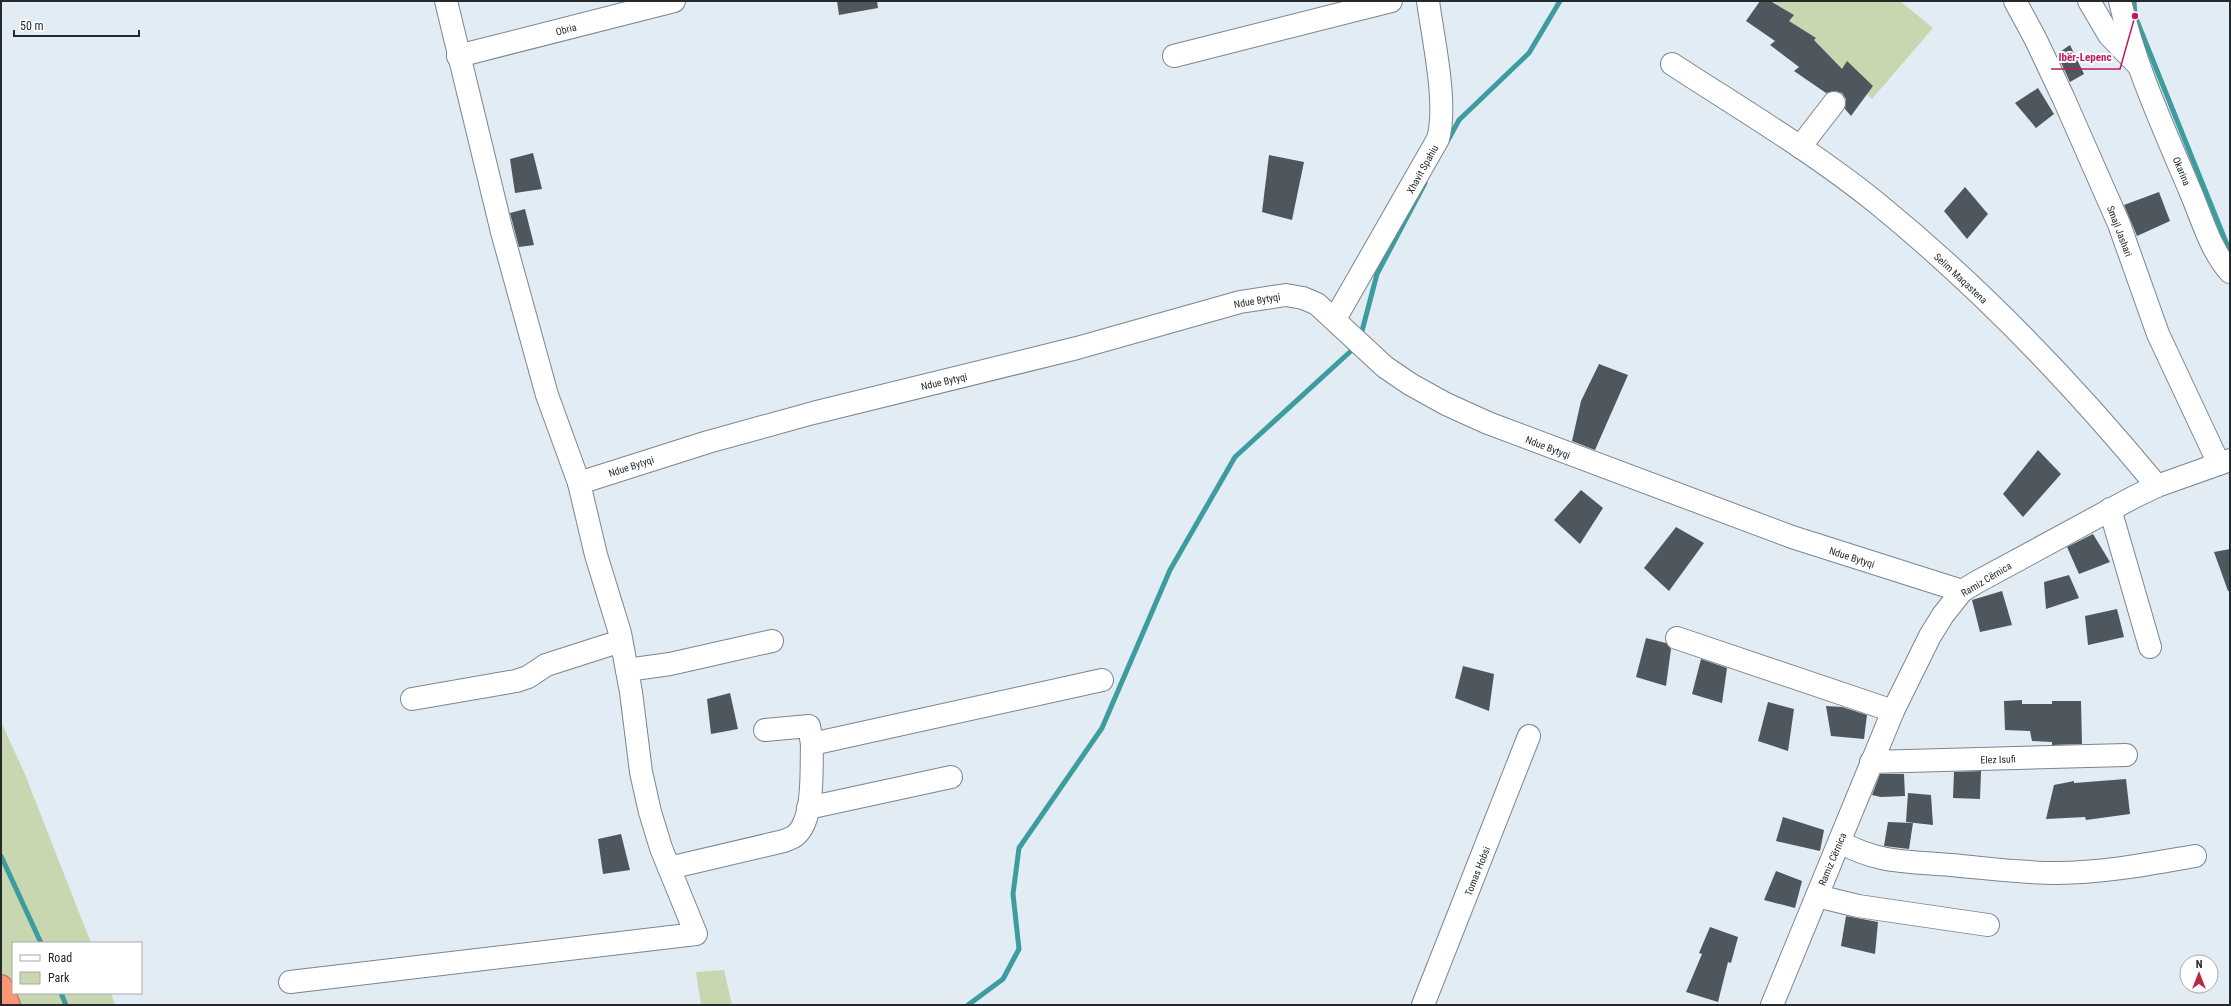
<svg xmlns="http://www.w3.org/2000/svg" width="2231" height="1006" viewBox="0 0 2231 1006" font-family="'Roboto Condensed',sans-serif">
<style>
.green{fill:#c8d7b0}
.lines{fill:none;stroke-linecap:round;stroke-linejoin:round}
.stream{stroke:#3d9d9e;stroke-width:5}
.building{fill:#4e565e}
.minor-casing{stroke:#7c858d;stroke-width:24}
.highway-casing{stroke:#af6f5b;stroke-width:24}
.minor{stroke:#fff;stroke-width:22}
.highway{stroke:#fa9575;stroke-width:22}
.labels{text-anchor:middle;stroke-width:4;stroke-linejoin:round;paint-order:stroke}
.street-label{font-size:10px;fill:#25292c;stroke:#fff}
.leader{fill:none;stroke:#c2185b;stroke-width:1.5}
.callout-dot{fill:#c2185b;stroke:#fff;stroke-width:1.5}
.callout-label{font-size:11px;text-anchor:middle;font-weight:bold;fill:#c2185b;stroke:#fff;stroke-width:4;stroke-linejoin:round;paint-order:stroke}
</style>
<rect width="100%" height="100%" fill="#e2ecf5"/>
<g class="green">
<polygon points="1763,1 1900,1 1933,28 1872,99"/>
<polygon points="1,722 24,772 91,943 13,943 13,993 111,993 115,1005 1,1005"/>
<polygon points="724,970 732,1005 701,1005 696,972"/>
</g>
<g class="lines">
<g class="stream">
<polyline points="2134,1 2135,16 2230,252"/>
<polyline points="1447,142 1459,120 1529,53 1560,1"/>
<polyline points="1362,331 1377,274 1425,183"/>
<polyline points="1,856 41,943"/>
<polyline points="61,993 66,1005"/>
<polyline points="968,1005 1003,979 1019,949 1013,894 1019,848 1102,728 1170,570 1235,457 1352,350"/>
</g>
</g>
<g class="building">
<polygon points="837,1 877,1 878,8 839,15"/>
<polygon points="1760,1 1770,1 1794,15 1789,21 1816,38 1814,40 1842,69 1847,61 1873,86 1851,116 1845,109 1846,99 1842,93 1835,91 1826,93 1794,71 1799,67 1770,45 1775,41 1746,21"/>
<polygon points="2070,45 2084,74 2070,82 2057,54"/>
<polygon points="2038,88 2054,114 2036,128 2015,103"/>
<polygon points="533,153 542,189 515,193 510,159"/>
<polygon points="1269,155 1304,162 1292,220 1262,212"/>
<polygon points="1965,187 1988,214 1967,239 1944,211"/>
<polygon points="2159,192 2170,221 2137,236 2124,205"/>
<polygon points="525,209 534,245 519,247 510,213"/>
<polygon points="1599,364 1628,375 1595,450 1572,441 1581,401"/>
<polygon points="2038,450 2061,474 2023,517 2003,494"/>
<polygon points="1581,490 1603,508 1580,544 1554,520"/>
<polygon points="1676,527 1704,543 1669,591 1644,568"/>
<polygon points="2093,534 2110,562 2079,574 2067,547"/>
<polygon points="2230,549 2230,591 2228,591 2214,552"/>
<polygon points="2069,575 2079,598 2046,609 2044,582"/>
<polygon points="2002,591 2012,625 1980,632 1972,600"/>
<polygon points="2117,609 2124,637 2088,645 2085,616"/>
<polygon points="1646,638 1666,643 1671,649 1666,686 1636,677"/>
<polygon points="1701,659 1727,668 1722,703 1692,694"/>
<polygon points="1463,666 1494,674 1489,711 1455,698"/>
<polygon points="730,693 738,729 711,734 707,699"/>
<polygon points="2022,700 2022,704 2052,704 2052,701 2081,701 2082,744 2052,745 2052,742 2032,741 2030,731 2005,730 2004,701"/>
<polygon points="1768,702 1794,709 1788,751 1758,741"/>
<polygon points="1826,706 1842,707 1867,715 1864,739 1831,736"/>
<polygon points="1981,771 1980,799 1953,798 1954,772"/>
<polygon points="1880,774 1904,774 1905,796 1881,797 1872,795"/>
<polygon points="2126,779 2130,814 2086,820 2085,817 2046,819 2054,785 2074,781 2074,783"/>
<polygon points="1908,793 1931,795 1933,825 1906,822"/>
<polygon points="1783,817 1824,830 1820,851 1776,841"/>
<polygon points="1888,822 1913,823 1909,849 1884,846"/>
<polygon points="621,834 630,870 603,874 598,839"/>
<polygon points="1776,871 1802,881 1795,908 1764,900"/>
<polygon points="1846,916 1878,922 1875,954 1841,946"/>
<polygon points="1710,927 1738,937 1731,963 1728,962 1718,1002 1686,992 1702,954 1699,953"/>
</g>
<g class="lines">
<defs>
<g id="minor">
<polyline points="2015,1 2035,38 2063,97 2119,224 2158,334 2219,464"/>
<polyline points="2089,1 2109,35 2138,65"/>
<path d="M2120,1c15,66 45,130 71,192 11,26 20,58 39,79"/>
<polyline points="458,56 674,1"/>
<polyline points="1174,56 1391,1"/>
<path d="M1672,64c69,45 142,88 206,140 103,84 195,180 279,282"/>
<polyline points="1800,147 1834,103"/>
<path d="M1335,319l103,-180c10,-35 -5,-100 -10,-138"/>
<polyline points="579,483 708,442 813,413 1077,348 1240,302 1286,295 1303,298 1317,304 1385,367 1410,384 1446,404 1488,423 1792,537 1962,591"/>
<polyline points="2110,509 2150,647"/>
<polyline points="1677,638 1893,711"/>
<polyline points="627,670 670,664 772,641"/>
<polyline points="412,699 516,681 528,677 546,665 621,641"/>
<polyline points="765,730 809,726 812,744"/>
<polyline points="1871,762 2126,755"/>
<polyline points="808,808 951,777"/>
<path d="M1840,842c40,22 67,19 111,23 35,3 70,8 106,8 46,0 92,-9 138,-17"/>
<path d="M669,868l115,-27c4,-2 9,-3 12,-6 19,-17 15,-67 16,-91l290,-64"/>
<polyline points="1817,896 1858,906 1988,925"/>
<polyline points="290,982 696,934 661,848 650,812 641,772 631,692 620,633 596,555 579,483 547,395 502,232 446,1"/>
<polyline points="1423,1005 1529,736"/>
<polyline points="1772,1005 1893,711 1930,636 1943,615 1962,591 1977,582 2134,497 2157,486 2230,460"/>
</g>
<polyline id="highway" points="1,986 9,1005"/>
</defs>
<use href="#minor" class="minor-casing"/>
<use href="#highway" class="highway-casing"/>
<use href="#minor" class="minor"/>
<use href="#highway" class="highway"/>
</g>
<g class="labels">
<g class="street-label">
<text transform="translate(566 29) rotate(-14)" y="4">Obria</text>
<text transform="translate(1422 169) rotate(-61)" y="4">Xhavit Spahiu</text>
<text transform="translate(2182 171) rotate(67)" y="4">Okarina</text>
<text transform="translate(2120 231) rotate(69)" y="4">Smajl Jashari</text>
<text transform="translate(1961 278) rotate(43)" y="4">Selim Maqastena</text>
<text transform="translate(1257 300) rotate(-10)" y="4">Ndue Bytyqi</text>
<text transform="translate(944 381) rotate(-13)" y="4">Ndue Bytyqi</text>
<text transform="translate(1548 447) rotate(21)" y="4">Ndue Bytyqi</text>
<text transform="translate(631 466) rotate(-18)" y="4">Ndue Bytyqi</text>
<text transform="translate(1852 557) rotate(18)" y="4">Ndue Bytyqi</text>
<text transform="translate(1986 579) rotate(-31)" y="4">Ramiz Cërnica</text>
<text transform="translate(1998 759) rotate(-2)" y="4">Elez Isufi</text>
<text transform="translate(1832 859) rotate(-67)" y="4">Ramiz Cërnica</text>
<text transform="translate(1477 871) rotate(-68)" y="4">Tomas Hobsi</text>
</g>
</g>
<path class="leader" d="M2135 16L2120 69H2051"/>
<circle class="callout-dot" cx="2135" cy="16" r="4"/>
<g class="callout-label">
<text x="2085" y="61">Ibër-Lepenc</text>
</g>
<rect width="2231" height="1006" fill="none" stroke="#25292c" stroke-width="4"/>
<rect x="12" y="942" width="130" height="52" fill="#ffffff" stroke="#a8a9ab"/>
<rect x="20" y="955" width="20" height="6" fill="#ffffff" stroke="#a8a9ab"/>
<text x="48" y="962" font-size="12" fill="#25292c">Road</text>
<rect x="20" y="972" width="20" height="12" fill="#c8d7b0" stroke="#a8a9ab"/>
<text x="48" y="982" font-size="12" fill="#25292c">Park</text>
<g transform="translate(2199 974)"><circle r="19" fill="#ffffff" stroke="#a8a9ab"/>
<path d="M0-3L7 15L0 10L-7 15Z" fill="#b92845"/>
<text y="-6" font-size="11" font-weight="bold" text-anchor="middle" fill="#25292c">N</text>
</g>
<path d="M14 30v6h125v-6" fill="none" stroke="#25292c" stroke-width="2"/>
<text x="20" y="30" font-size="12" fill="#25292c" stroke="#ffffff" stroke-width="3" paint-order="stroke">50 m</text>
</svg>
